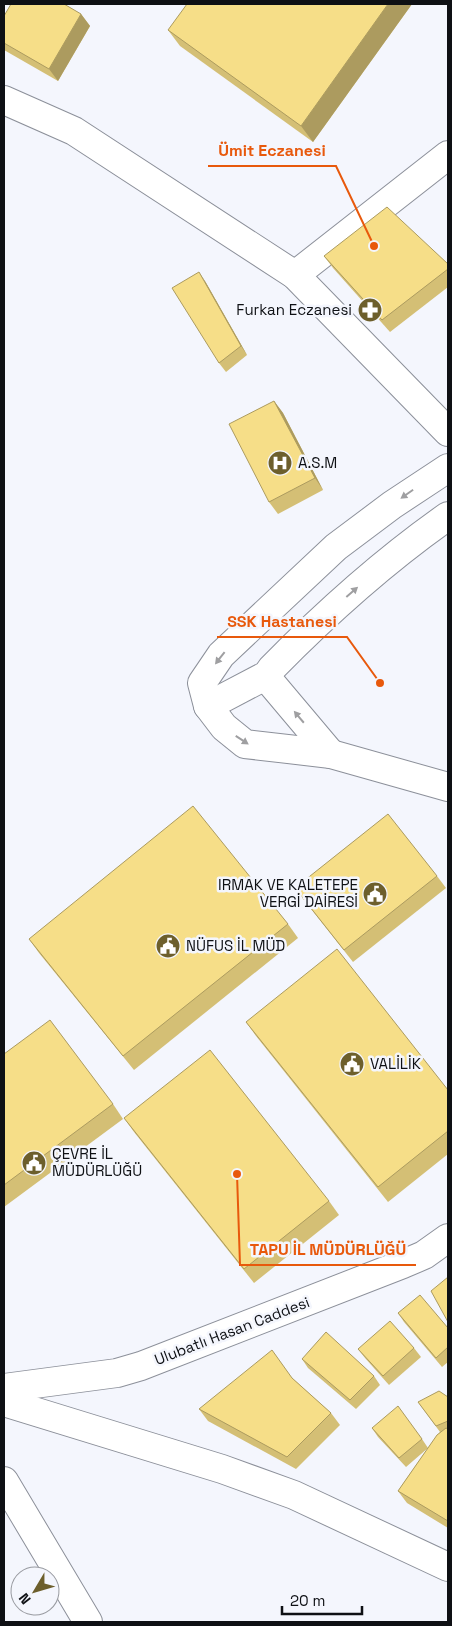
<svg xmlns="http://www.w3.org/2000/svg" width="452" height="1626" viewBox="0 0 452 1626" font-family="'Space Grotesk',sans-serif">
<style>
.lines{fill:none;stroke-linecap:round;stroke-linejoin:round}
.minor-casing{stroke:#8c909a;stroke-width:30}
.minor{stroke:#fff;stroke-width:28}
.wall{fill:#d4bf75}
.shaded-wall{fill:#ac9b5f}
.building{fill:#f6de88;stroke:#ac9b5f}
.oneway{fill:#9f9fa1}
.labels{text-anchor:middle;stroke-width:5;stroke-linejoin:round;paint-order:stroke}
.poi-label{font-size:15px;fill:#0e1014;stroke:#f4f6fd;text-anchor:start}
.street-label{font-size:15px;fill:#0e1014;stroke:#f4f6fd}
.leader{fill:none;stroke:#e8590c;stroke-width:2}
.callout-dot{fill:#e8590c;stroke:#f4f6fd;stroke-width:2}
.callout-label{font-size:16px;text-anchor:middle;font-weight:bold;fill:#e8590c;stroke:#f4f6fd;stroke-width:5;stroke-linejoin:round;paint-order:stroke}
</style>
<rect width="100%" height="100%" fill="#f4f6fd"/>
<g class="lines">
<defs>
<g id="minor">
<polyline points="4,100 74,131 295,275 448,432"/>
<polyline points="295,275 448,155"/>
<polyline points="448,468 392,505 336,547 221,655 202,683 208,706 224,727 245,744 331,754 448,787"/>
<polyline points="267,675 272,684 331,754"/>
<path d="M208,706l59,-31 5,-7c55,-56 112,-107 176,-152"/>
<polyline points="4,1388 117,1373 141,1366 403,1264 424,1255 448,1238"/>
<polyline points="4,1402 222,1469 294,1495 448,1567"/>
<polyline points="4,1481 88,1622"/>
</g>
</defs>
<use href="#minor" class="minor-casing"/>
<use href="#minor" class="minor"/>
</g>
<g class="wall">
<polygon points="412,4 313,142 180,46 168,30"/>
<polygon points="81,14 90,26 58,81 4,50 4,16"/>
<polygon points="324,256 448,264 448,287 390,332 333,268"/>
<polygon points="205,281 247,355 226,372 219,363"/>
<polygon points="274,401 283,413 323,490 278,514 269,502"/>
<polygon points="437,876 446,888 353,962 304,900 295,888"/>
<polygon points="288,924 298,938 134,1070 39,953 29,939"/>
<polygon points="246,1022 448,1090 448,1154 388,1202 256,1036"/>
<polygon points="4,1054 113,1104 123,1119 4,1207"/>
<polygon points="124,1118 329,1201 339,1215 254,1283 134,1132"/>
<polygon points="398,1313 448,1328 448,1362 442,1367 404,1322"/>
<polygon points="414,1348 421,1357 389,1385 365,1358 358,1349"/>
<polygon points="302,1359 374,1376 380,1385 356,1409 308,1368"/>
<polygon points="292,1378 331,1413 340,1425 296,1469 208,1421 199,1409"/>
<polygon points="448,1397 448,1528 407,1503 398,1491 428,1448 406,1467 378,1437 372,1428 422,1439 428,1448 440,1432 418,1402"/>
</g>
<g class="shaded-wall">
<polygon points="388,4 412,4 313,142 301,126"/>
<polygon points="81,14 90,26 58,81 49,69"/>
<polygon points="199,272 205,281 247,355 241,346"/>
<polygon points="274,401 283,413 323,490 315,478"/>
</g>
<g class="building">
<polygon points="11,4 64,4 81,14 49,69 4,43 4,16"/>
<polygon points="187,4 388,4 301,126 168,30"/>
<polygon points="387,207 448,264 448,269 382,320 324,256"/>
<polygon points="199,272 241,346 219,363 172,288"/>
<polygon points="274,401 315,478 269,502 229,424"/>
<polygon points="193,806 288,924 123,1056 29,939"/>
<polygon points="388,814 437,876 344,950 295,888"/>
<polygon points="337,949 448,1090 448,1131 378,1187 246,1022"/>
<polygon points="50,1020 113,1104 4,1185 4,1054"/>
<polygon points="210,1050 329,1201 244,1269 124,1118"/>
<polygon points="448,1277 448,1322 431,1291"/>
<polygon points="420,1295 448,1328 448,1347 436,1358 398,1313"/>
<polygon points="390,1321 414,1348 383,1376 358,1349"/>
<polygon points="326,1332 374,1376 350,1400 302,1359"/>
<polygon points="272,1350 292,1378 331,1413 287,1457 199,1409"/>
<polygon points="439,1391 448,1397 448,1421 436,1426 418,1402"/>
<polygon points="398,1406 422,1439 399,1458 372,1428"/>
<polygon points="446,1428 448,1429 448,1521 398,1491 437,1435"/>
</g>
<defs><path id="oneway-solid" d="M-6-.8H1V-3.2L6.5 0L1 3.2V.8H-6Z" transform="scale(1.25)"/></defs>
<g class="oneway">
<use href="#oneway-solid" transform="translate(407 494) rotate(145)"/>
<use href="#oneway-solid" transform="translate(352 592) rotate(-41)"/>
<use href="#oneway-solid" transform="translate(220 658) rotate(128)"/>
<use href="#oneway-solid" transform="translate(299 717) rotate(-130)"/>
<use href="#oneway-solid" transform="translate(242 740) rotate(33)"/>
</g>
<defs>
<symbol id="pharmacy-disc" viewBox="-11 -11 22 22"><circle r="9.5" fill="#6d5f2c" stroke="#f4f6fd"/><path d="M-2-6h4v4h4v4h-4v4h-4v-4h-4v-4h4Z" fill="#fff"/></symbol>
<symbol id="hospital-disc" viewBox="-11 -11 22 22"><circle r="9.5" fill="#6d5f2c" stroke="#f4f6fd"/><path d="M-5-5h3v3.5h4V-5h3V5h-3V1.5h-4V5h-3Z" fill="#fff"/></symbol>
<symbol id="civic-disc" viewBox="-11 -11 22 22"><circle r="9.5" fill="#6d5f2c" stroke="#f4f6fd"/><path d="M-.6-6.5H3V-4.5H.6V-3L4-1V1h2V6H-6V1h2V-1L-.6-3ZM-1.2 2.5V6h2.4V2.5Z" fill="#fff"/></symbol>
</defs>
<g fill-rule="evenodd">
<use href="#pharmacy-disc" x="356" y="296" width="28" height="28"/>
<use href="#hospital-disc" x="266" y="449" width="28" height="28"/>
<use href="#civic-disc" x="361" y="880" width="28" height="28"/>
<use href="#civic-disc" x="154" y="932" width="28" height="28"/>
<use href="#civic-disc" x="338" y="1050" width="28" height="28"/>
<use href="#civic-disc" x="20" y="1149" width="28" height="28"/>
</g>
<g class="labels">
<g class="poi-label">
<text x="352" y="315" text-anchor="end">Furkan Eczanesi</text>
<text x="298" y="468">A.S.M</text>
<text x="358" y="890" text-anchor="end">IRMAK VE KALETEPE<tspan x="358" dy="17">VERGİ DAİRESİ</tspan></text>
<text x="186" y="951">NÜFUS İL MÜD</text>
<text x="370" y="1069">VALİLİK</text>
<text x="52" y="1159">ÇEVRE İL<tspan x="52" dy="17">MÜDÜRLÜĞÜ</tspan></text>
</g>
<g class="street-label">
<text transform="translate(232 1331) rotate(-21)" y="5">Ulubatlı Hasan Caddesi</text>
</g>
</g>
<path class="leader" d="M374 246L336 166H208M380 683L347 637H217M237 1174L240 1265H416"/>
<g class="callout-dot">
<circle cx="374" cy="246" r="5"/>
<circle cx="380" cy="683" r="5"/>
<circle cx="237" cy="1174" r="5"/>
</g>
<g class="callout-label">
<text x="272" y="156">Ümit Eczanesi</text>
<text x="282" y="627">SSK Hastanesi</text>
<text x="328" y="1255">TAPU İL MÜDÜRLÜĞÜ</text>
</g>
<rect width="452" height="1626" fill="none" stroke="#0e1014" stroke-width="10"/>
<g transform="translate(35 1591) rotate(232)"><circle r="24" fill="#f4f6fd" stroke="#989aa0"/>
<path d="M0-4L9 19L0 12L-9 19Z" fill="#6d5f2c"/>
<text y="-8" font-size="14" font-weight="bold" text-anchor="middle" fill="#0e1014">N</text>
</g>
<path d="M282 1606v8h80v-8" fill="none" stroke="#0e1014" stroke-width="2.5"/>
<text x="290" y="1606" font-size="15" fill="#0e1014" stroke="#f4f6fd" stroke-width="4" paint-order="stroke">20 m</text>
</svg>
